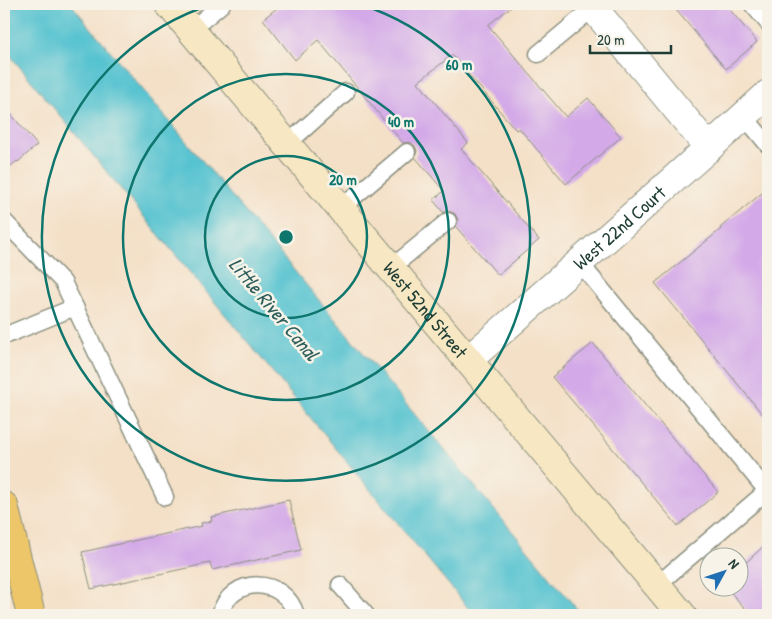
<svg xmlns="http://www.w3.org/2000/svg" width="772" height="619" viewBox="0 0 772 619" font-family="'Patrick Hand',sans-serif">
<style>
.water{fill:#57c3d0;stroke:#3b8082}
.building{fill:#d3a9e8}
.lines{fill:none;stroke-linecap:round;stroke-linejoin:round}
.lane-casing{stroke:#8a8e7e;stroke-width:19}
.street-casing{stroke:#8a8e7e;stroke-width:30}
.secondary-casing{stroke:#8a8e7e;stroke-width:30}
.primary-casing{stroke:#8a8e7e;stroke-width:30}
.lane{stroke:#fff;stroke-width:16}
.street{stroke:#fff;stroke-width:28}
.secondary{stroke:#f7e8c3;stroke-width:28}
.primary{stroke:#ecc669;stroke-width:28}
.ring{fill:none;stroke:#0f766e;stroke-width:2.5}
.labels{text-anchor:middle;stroke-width:5;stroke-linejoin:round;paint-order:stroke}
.street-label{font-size:19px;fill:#1f3d34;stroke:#f7f3e8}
.water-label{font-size:20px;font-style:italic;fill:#2d5e5b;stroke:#f7f3e8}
.centre{fill:#0f766e;stroke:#f7f3e8;stroke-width:2.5}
.ring-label{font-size:15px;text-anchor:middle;font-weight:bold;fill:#0f766e;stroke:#f7f3e8;stroke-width:5;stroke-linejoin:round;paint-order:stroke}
</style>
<rect width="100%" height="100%" fill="#f7f3e8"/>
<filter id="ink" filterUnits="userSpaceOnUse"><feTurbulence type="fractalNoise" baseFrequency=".02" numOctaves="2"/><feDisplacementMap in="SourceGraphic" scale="10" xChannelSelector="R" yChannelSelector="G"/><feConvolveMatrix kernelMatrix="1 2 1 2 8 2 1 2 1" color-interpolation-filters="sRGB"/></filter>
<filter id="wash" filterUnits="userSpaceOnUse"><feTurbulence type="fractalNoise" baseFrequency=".0096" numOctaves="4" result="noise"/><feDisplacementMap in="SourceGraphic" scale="20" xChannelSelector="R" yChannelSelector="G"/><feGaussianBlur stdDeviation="1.12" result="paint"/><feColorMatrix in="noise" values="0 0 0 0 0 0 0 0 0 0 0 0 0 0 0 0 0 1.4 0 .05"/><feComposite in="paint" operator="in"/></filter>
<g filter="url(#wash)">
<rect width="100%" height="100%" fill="#f4e0c7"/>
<polygon class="water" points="4,4 71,4 447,453 582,615 474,615 4,48"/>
<g id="blocks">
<g class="building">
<polygon points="282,4 515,4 488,25 566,117 588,98 621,137 566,184 519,128 516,130 452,55 418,82 468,143 461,149 539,240 498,275 456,227 458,220 455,214 451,212 443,212 433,200 444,191 415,157 417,151 415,146 410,142 403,143 318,40 295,60 263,19"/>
<polygon points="671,4 725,4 757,42 726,69"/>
<polygon points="4,106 37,145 18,162 17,161 4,172"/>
<polygon points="768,188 768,421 655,283 721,229 720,228"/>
<polygon points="593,343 718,492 678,526 552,377"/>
<polygon points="289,500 301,550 212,570 210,563 91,589 82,552 202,526 201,523 212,521 211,517"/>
<polygon points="768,542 768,615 751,615 725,586 740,586 740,568"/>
</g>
</g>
</g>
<g filter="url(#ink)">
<use href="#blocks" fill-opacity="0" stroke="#8a8e7e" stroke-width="1"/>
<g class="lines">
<defs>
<g id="lane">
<polyline points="752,4 768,23"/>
<polyline points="191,30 222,4"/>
<polyline points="538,54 593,8"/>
<polyline points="744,116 768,145"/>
<polyline points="287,144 346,92"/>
<polyline points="341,208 407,152"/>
<polyline points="4,221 63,282 165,497"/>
<polyline points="580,263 767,491"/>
<polyline points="391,268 448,221"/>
<polyline points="4,336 75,307"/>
<polyline points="340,585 366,615"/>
<polyline points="657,585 768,490"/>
<path d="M220,615c10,-40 65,-39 76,0"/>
</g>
<g id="street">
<polyline points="590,4 709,148"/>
<path id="s1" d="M468,360c101,-88 202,-176 300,-266"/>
</g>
<g id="secondary">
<path id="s2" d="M169,4l513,611"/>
</g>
<polyline id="primary" points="4,506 31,615"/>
</defs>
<use href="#lane" class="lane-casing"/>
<use href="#street" class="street-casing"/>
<use href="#secondary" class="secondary-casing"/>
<use href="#primary" class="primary-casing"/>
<use href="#lane" class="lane"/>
<use href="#street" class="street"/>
<use href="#secondary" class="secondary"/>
<use href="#primary" class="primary"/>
</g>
</g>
<g class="ring">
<circle cx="286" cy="237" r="81"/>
<circle cx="286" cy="237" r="163"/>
<path d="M359 4A244 244 0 1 1 213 4"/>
</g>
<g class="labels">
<g class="street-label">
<text dy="7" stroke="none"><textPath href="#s1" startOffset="201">West 22nd Court</textPath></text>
<text dy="7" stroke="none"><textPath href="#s2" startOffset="399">West 52nd Street</textPath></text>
</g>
<g class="water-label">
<text transform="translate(274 309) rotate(50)" y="7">Little River Canal</text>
</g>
</g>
<circle cx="286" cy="237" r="8" class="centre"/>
<g class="ring-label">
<text x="459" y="70">60 m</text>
<text x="401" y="127">40 m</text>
<text x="343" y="185">20 m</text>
</g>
<rect width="772" height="619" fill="none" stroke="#f7f3e8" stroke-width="20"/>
<g transform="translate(724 572) rotate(50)"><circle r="24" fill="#f7f3e8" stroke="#a1aaa0"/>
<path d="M0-4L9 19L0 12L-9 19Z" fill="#1f6fb2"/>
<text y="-8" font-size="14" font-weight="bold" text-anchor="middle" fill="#1f3d34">N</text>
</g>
<path d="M590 45v8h81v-8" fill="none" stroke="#1f3d34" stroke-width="2.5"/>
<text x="597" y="45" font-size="15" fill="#1f3d34" stroke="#f7f3e8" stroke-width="4" paint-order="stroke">20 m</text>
</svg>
